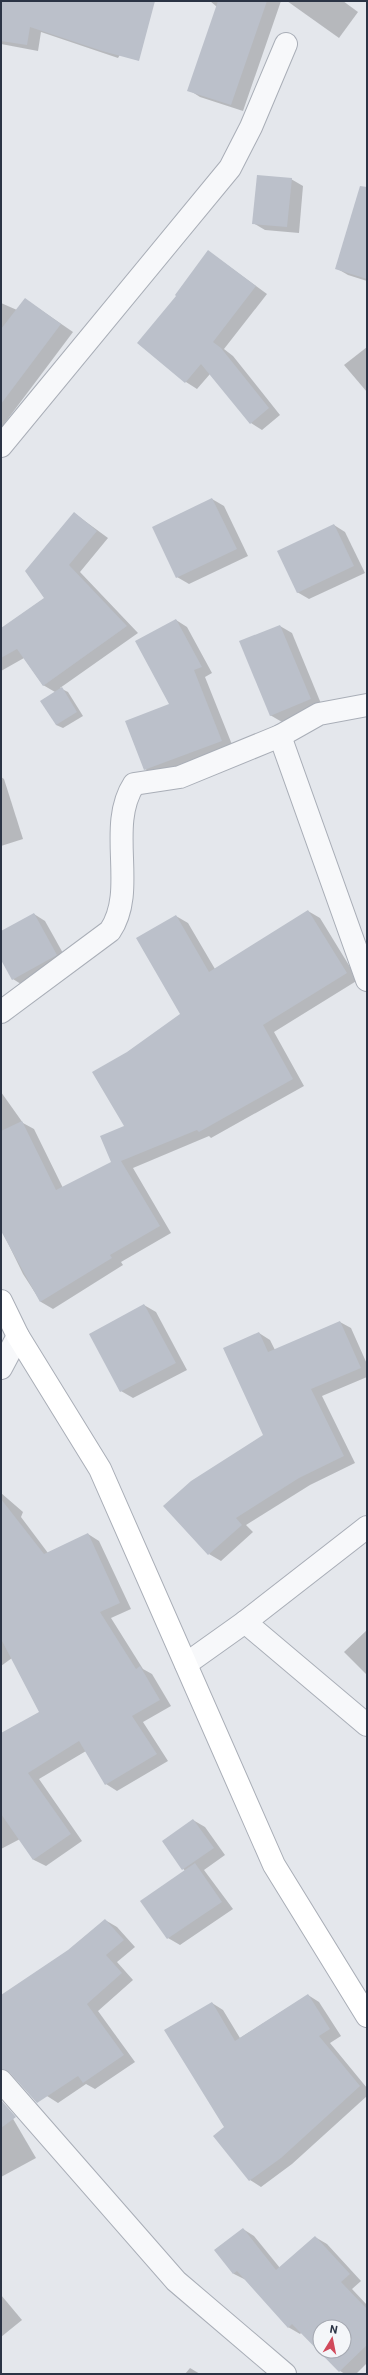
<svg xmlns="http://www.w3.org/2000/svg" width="368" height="2375" viewBox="0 0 368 2375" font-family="Roboto,sans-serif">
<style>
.shadow{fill:#0003}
.building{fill:#bbc0ca;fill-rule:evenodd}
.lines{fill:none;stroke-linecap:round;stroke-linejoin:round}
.street-casing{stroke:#a9aeb7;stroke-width:24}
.secondary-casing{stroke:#a9aeb7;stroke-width:24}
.street{stroke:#f7f8fa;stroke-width:22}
.secondary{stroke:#fff;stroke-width:22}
</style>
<rect width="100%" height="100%" fill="#e4e7ec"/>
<g class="shadow">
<polygon points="87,1 152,1 118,58 41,32 38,51 1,44 1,7"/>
<polygon points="210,1 281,1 243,111 200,97 189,90 217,7"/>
<polygon points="287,1 343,1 358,12 339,38"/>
<polygon points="291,179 303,186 299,233 265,230 253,223"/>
<polygon points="367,220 367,281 348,275 336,268"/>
<polygon points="208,251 267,294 224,349 233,356 280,415 262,430 251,423 210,374 197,389 186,382 138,343 178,296"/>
<polygon points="25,299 73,332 1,428 1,303 17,310"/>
<polygon points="367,347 367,392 344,365"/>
<polygon points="212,499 224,506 248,556 189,584 177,577"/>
<polygon points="74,513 108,538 80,572 138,633 60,688 68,692 83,716 63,728 56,725 55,692 43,685 24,658 1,671 1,629 45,598"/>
<polygon points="334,525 345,532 365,573 309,599 297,592"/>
<polygon points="176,620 187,627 212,673 205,677 233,747 157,776 145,769 171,704"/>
<polygon points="280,626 292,633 322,706 282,722 270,715"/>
<polygon points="1,777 4,779 23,839 1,846"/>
<polygon points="308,911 320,918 358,980 274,1032 304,1086 211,1138 209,1136 133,1168 171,1233 121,1262 123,1265 53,1309 41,1302 23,1274 1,1229 1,1092 23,1123 34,1129 63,1188 112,1163 126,1127 128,1052 181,1015 176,916 188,923 215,969"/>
<polygon points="34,914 45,921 68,962 24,986 13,979 1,958 1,932"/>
<polygon points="144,1305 156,1312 187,1370 133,1398 121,1391"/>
<polygon points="340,1322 351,1328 367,1364 367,1377 322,1396 355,1463 310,1485 246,1525 253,1532 221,1561 209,1554 264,1435 259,1333 270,1340 275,1350"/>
<polygon points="1,1493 23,1512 21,1517 48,1553 88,1534 99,1541 131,1609 111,1618 143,1669 152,1674 171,1706 143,1722 168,1761 117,1791 106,1784 86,1751 39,1779 82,1841 46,1866 34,1860 20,1839 1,1849 1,1735 40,1712 12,1658 1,1666"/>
<polygon points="367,1630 367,1675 344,1652"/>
<polygon points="193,1820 205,1827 225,1855 204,1870 233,1909 180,1945 168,1938 185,1871 163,1842"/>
<polygon points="105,1920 117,1927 135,1947 117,1962 133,1980 98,2011 135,2062 95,2089 86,2084 58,2103 47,2096 1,2040 1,1997 69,1951"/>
<polygon points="308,1995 319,2002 341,2036 330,2043 367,2088 367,2096 292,2164 261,2187 250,2180 225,2127 212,2003 223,2010 240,2038"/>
<polygon points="1,2111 12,2117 36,2158 1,2177"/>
<polygon points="243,2229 254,2236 280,2268 315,2237 327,2244 361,2281 352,2289 367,2305 367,2363 356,2374 345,2374 340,2371 320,2351 344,2351 344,2327 320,2327 320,2351 302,2332 300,2334 288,2327 246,2280 234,2274 215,2250"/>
<polygon points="1,2295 22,2320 1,2337"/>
<polygon points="190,2368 200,2374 185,2374"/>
</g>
<g class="building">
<polygon points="1,1 155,1 139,61 102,51 30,27 27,45 1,41"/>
<polygon points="218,1 267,1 231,105 187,91"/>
<polygon points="257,175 292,178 287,227 252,224"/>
<polygon points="360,186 367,187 367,279 335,269"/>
<polygon points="208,250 256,286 213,342 221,348 269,408 250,424 201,364 185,383 137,343 176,296 175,295"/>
<polygon points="25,298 61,324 1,404 1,329"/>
<polygon points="212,498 237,549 176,578 152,527"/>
<polygon points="74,512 97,531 69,565 127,626 43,686 17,649 1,658 1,628 44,598 25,571"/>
<polygon points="334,524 354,566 297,593 277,551"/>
<polygon points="176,619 202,667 194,670 222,741 144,770 125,721 169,704 135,641"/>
<polygon points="280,625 311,699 270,716 239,641"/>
<polygon points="62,687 77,712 56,725 40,701"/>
<polygon points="308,910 347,973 263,1025 293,1079 199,1132 197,1130 121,1161 160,1226 110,1255 112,1258 40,1302 1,1231 1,1131 22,1121 56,1190 111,1162 100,1136 124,1126 92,1072 127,1052 180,1014 136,938 176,915 209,972"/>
<polygon points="34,913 57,955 12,980 1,960 1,931"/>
<polygon points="144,1304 176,1363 120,1392 89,1334"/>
<polygon points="340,1321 361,1368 311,1389 344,1456 299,1478 236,1518 242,1525 208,1555 163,1506 191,1481 263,1435 223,1348 259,1332 268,1352"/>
<polygon points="1,1499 44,1554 88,1533 120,1603 100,1612 136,1669 140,1666 160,1700 132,1716 157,1754 105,1785 79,1741 28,1773 71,1834 33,1860 1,1814 1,1733 39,1712 1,1639"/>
<polygon points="193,1819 214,1848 182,1870 162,1841"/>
<polygon points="195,1863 222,1902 167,1939 140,1901"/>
<polygon points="105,1919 124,1940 106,1955 122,1973 87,2004 124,2055 83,2083 78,2076 37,2103 10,2073 1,2069 1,1995 68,1950"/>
<polygon points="308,1994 330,2029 319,2036 360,2086 281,2158 249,2181 213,2136 224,2127 164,2030 212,2002 235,2041"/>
<polygon points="1,2100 16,2117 1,2128"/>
<path d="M243,2228l33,42 39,-34 35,38 -9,8 26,27v36l-28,27 -47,-48 -4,4 -51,-57 -4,3 -19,-24zM320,2327h24v24h-24z"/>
</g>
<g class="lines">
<defs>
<g id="street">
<polyline points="1,446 230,168 251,127 286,44"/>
<polyline points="280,736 367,980"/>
<path d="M1,1012l109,-81c28,-41 -4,-104 24,-147l46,-7 100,-41 39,-22 48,-9"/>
<polyline points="1,1368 18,1336"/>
<polyline points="245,1622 367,1725"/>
<polyline points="186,1664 245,1622 367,1527"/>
<polyline points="1,2081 176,2281 285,2374"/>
</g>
<polyline id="secondary" points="1,1301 18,1336 100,1469 274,1865 367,2016"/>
</defs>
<use href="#street" class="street-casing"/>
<use href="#secondary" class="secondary-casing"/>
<use href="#street" class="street"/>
<use href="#secondary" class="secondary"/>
</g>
<rect width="368" height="2375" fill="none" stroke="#2b3445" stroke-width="4"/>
<g transform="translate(332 2339) rotate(10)"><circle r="19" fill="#f4f6f9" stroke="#a4a8b1"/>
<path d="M0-3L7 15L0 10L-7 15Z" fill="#d1495b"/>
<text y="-6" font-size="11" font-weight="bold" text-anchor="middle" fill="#2b3445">N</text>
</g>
</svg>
